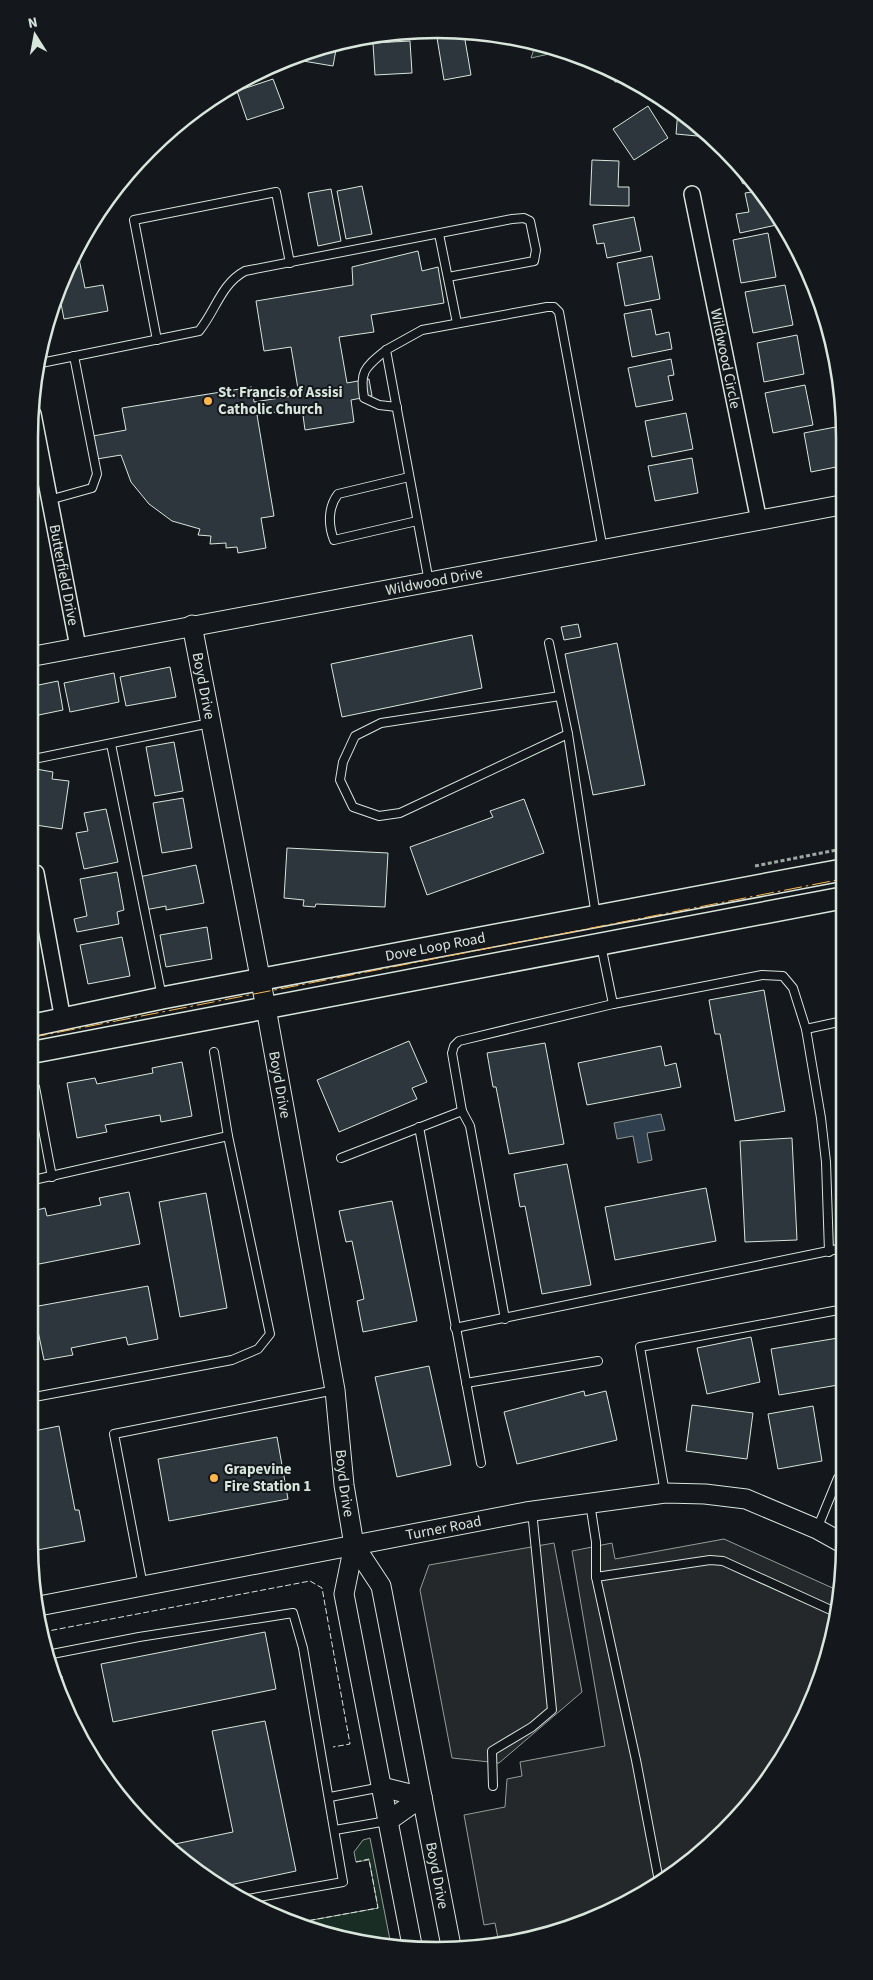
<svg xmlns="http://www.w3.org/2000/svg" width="873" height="1980" viewBox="0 0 873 1980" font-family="'Source Sans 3',sans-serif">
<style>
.green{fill:#1a2d24;stroke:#939e99}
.parking{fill:#24282b;stroke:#939e99}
.water{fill:#2f3f4d;stroke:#939e99}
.building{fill:#2c363c;stroke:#d8e6dc}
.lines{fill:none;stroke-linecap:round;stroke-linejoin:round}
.service-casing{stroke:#d8e6dc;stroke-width:10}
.minor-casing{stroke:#d8e6dc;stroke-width:18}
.tertiary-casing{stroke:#d8e6dc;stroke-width:21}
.secondary-casing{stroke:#d8e6dc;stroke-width:24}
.path{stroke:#9da8a2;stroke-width:3;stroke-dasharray:4 2.5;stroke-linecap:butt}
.service{stroke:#14181c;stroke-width:8}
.minor{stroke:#14181c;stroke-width:15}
.tertiary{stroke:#14181c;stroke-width:19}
.secondary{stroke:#14181c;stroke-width:21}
.fence{stroke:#d8e6dc;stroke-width:1;stroke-dasharray:6 2.5;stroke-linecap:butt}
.power{stroke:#ffb74d;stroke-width:1;stroke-dasharray:18 4 2.5 4;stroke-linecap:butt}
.poi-dot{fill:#ffb74d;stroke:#14181c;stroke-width:2}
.labels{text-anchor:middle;stroke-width:4;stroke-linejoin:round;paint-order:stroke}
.street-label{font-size:15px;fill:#d8e6dc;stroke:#14181c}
.poi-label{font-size:15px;font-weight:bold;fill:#d8e6dc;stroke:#14181c;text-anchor:start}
.rim{fill:none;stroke:#d8e6dc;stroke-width:2.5}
</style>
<rect width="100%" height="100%" fill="#14181c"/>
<g class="green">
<polygon points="536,43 567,50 531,58"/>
<polygon points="802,256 837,369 833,365"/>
<polygon points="370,1838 391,1945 357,1943 301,1922 378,1908 369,1860 356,1862 354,1852 363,1840"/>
</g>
<g class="parking">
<polygon points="724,1539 837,1590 823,1675 790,1747 743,1812 640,1897 567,1930 509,1943 507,1936 498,1938 495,1923 484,1925 464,1815 505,1807 507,1779 522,1776 520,1762 605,1746 572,1551 612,1543 615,1559"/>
<polygon points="554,1543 582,1692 499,1763 452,1758 420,1590 429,1565"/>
</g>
<polygon class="water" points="661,1114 665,1130 647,1133 652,1160 638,1163 633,1136 617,1139 614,1123"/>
<g class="building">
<polygon points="464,34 471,75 444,80 437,38"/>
<polygon points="410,41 412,73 375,75 373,43"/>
<polygon points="331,43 337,44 333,66 291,59"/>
<polygon points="614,73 627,80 615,82"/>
<polygon points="273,79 284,108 247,120 237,91"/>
<polygon points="648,106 668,138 634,160 613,129"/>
<polygon points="678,110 708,137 676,134"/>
<polygon points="727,154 743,168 751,180 743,184"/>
<polygon points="592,160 619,161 618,187 629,187 629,206 590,205"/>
<polygon points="362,186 372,234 346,239 337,191"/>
<polygon points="331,189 341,241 318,246 308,193"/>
<polygon points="758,191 781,224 740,233 736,214 749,212 745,193"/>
<polygon points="634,217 641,251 607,258 604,243 597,244 593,225"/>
<polygon points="768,233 776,277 741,283 733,240"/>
<polygon points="418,251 422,271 438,267 444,303 371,315 374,332 339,337 347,383 369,379 372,396 351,400 354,422 305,430 302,408 257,415 274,516 261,518 266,548 238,553 237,547 226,548 226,543 210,544 211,536 198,535 200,529 172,521 149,504 131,482 121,455 97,459 93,436 126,430 122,408 252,387 254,402 299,395 291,347 264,351 256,301 353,285 352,267"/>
<polygon points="78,254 85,288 103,285 108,311 64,319 58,288 73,255"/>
<polygon points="652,256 660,299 625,306 617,263"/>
<polygon points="785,285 793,325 753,333 745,292"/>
<polygon points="651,309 656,335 669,332 672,349 632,357 624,314"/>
<polygon points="797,335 804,374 764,382 757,343"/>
<polygon points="671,359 674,375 668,376 673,400 636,407 628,368"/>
<polygon points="805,385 813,425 773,433 765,393"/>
<polygon points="686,413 693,449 652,457 645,421"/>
<polygon points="841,426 841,466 811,472 804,433"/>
<polygon points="692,458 698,493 655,501 648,466"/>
<polygon points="578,624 581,637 564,640 561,627"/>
<polygon points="472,635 482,688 342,717 331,664"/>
<polygon points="617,643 645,785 593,795 565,654"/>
<polygon points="170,667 176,697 126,706 120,677"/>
<polygon points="114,673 119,702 70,712 64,683"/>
<polygon points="58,681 63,710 29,717 29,687"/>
<polygon points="842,736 842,749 835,742"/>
<polygon points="174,742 183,791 155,796 146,747"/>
<polygon points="36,769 53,772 52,779 69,781 62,829 29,824"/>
<polygon points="183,798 192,848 162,853 153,803"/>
<polygon points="524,799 544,853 427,895 410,847 493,817 490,811"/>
<polygon points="106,809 118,862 84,869 76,833 88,831 84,813"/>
<polygon points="287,848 388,853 385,907 316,904 315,907 303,906 304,900 284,898"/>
<polygon points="196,865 204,903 166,910 166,906 145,910 139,877"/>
<polygon points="117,872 124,910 117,912 119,924 77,932 74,919 87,916 80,879"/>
<polygon points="207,927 212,959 166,967 160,935"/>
<polygon points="122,937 130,976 88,984 80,945"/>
<polygon points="764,990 785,1111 735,1121 720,1034 715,1034 709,1000"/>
<polygon points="409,1041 427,1082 412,1088 417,1099 339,1132 317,1080"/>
<polygon points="545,1043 564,1144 509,1154 496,1087 493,1087 487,1053"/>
<polygon points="661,1046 665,1066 676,1063 681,1087 587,1105 578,1063"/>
<polygon points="182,1062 192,1116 161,1122 160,1115 105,1125 107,1132 77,1138 67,1083 95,1078 97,1084 153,1073 152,1068"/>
<polygon points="792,1138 797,1240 745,1242 740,1141"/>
<polygon points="567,1164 591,1285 542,1294 525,1206 520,1207 514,1174"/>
<polygon points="706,1188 716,1241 615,1260 605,1207"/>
<polygon points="129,1192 140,1244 29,1266 29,1212 45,1208 47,1216 101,1205 99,1198"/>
<polygon points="206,1193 227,1308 180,1317 159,1202"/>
<polygon points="392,1201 417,1321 363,1332 357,1301 364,1299 352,1241 346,1242 339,1211"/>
<polygon points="148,1286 158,1339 128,1345 126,1337 71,1348 73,1355 44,1360 33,1307"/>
<polygon points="751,1337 760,1382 707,1394 697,1348"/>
<polygon points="844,1337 844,1384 779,1395 771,1349"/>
<polygon points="429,1366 451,1465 397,1477 375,1377"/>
<polygon points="584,1391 585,1396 606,1391 617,1440 517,1464 504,1412"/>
<polygon points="692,1405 753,1413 747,1459 686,1451"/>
<polygon points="813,1406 822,1461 778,1469 768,1414"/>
<polygon points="59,1426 75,1510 79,1510 85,1541 32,1551 29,1536 29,1521 33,1520 29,1499 29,1432"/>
<polygon points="277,1437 288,1499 169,1521 158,1459"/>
<polygon points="265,1632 276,1689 113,1722 101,1664"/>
<polygon points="62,1676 69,1717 52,1678"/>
<polygon points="265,1721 296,1871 220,1887 170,1845 233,1832 212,1731"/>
</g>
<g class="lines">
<defs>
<g id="service">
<polyline points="439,234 457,323"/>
<polyline points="157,340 134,220 276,192 290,263"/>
<path d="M386,350c-20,17 -27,20 -22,48l15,7 18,2"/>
<path d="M41,363l158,-32c17,-21 22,-47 46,-60l267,-52 12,-1 6,3 6,29 -2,11 -86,16"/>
<path d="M409,477l-71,17c-10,13 -10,31 -4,46l83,-19"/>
<polyline points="49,500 92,488 97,474 74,356"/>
<polyline points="429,582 386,350 422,330 547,307 554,307 559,312 603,550"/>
<polyline points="549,643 568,734 596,916"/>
<polyline points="560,696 381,723 355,736 343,762 340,780 353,807 379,816 400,813 568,734"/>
<polyline points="111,744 162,997"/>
<polyline points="29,760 210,723"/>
<polyline points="601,945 613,1004"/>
<polyline points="806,1029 843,1021"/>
<polyline points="35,1087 52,1177"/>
<polyline points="462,1111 470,1126 505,1319"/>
<polyline points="419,1127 481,1463"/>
<polyline points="341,1158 462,1111 452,1053 454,1046 459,1041 613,1004 762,975 783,976 793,988 806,1029 821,1118 826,1162 829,1252"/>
<polyline points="29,1181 228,1136"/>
<polyline points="455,1328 843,1248"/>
<polyline points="466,1383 598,1361"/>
<polyline points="29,1398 232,1360 258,1349 270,1334 228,1136 214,1052"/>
<polyline points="665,1493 640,1347 844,1309"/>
<polyline points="590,1503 596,1542 596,1577 636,1760 659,1881"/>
<polyline points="817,1529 838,1478 844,1481"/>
<polyline points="596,1577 710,1560 723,1561 833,1611"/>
<polyline points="143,1586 114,1434 335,1390"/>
<polyline points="47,1655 139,1637 293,1613 303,1648 343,1882 242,1900"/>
<polyline points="493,1786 492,1751 532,1727 552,1710 532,1511"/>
<polyline points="330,1797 382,1787"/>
<polyline points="335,1830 387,1821"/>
</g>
<g id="minor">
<path id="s1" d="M692,194l67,327"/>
<path id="s2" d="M33,414l45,233"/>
<polyline points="36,873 63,1020"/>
</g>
<g id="tertiary">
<path id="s3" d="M192,625l74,383 69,382 9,95 10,60 -10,49 68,351"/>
<path id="s4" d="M29,657l812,-152"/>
<path id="s5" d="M354,1545l27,41 70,360"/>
<path id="s6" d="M39,1606l487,-94 139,-19 40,1 41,5 71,30 27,15"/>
<polyline points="382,1787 422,1797"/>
<polyline points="388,1821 422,1797"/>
</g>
<g id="secondary">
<path id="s7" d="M29,1026l133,-28 680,-128"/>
<polyline points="29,1053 842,898"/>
</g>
</defs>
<use href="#service" class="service-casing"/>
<use href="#minor" class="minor-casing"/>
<use href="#tertiary" class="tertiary-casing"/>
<use href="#secondary" class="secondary-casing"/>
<polyline class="path" points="755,866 842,849"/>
<use href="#service" class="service"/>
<use href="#minor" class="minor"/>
<use href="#tertiary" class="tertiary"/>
<use href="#secondary" class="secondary"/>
<g class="fence">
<polyline points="43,1632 310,1581 322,1588 350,1744 333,1747"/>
<polyline points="301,1922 378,1908 369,1859 356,1862"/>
</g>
<polyline class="power" points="29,1038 842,879"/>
</g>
<g class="poi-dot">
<circle cx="208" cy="401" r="5"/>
<circle cx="214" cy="1478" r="5"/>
</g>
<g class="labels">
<g class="street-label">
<text dy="5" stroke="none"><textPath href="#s1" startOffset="168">Wildwood Circle</textPath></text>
<text dy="5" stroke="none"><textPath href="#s2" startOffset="164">Butterfield Drive</textPath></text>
<text dy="5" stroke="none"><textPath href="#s4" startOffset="412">Wildwood Drive</textPath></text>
<text dy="5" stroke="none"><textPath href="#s3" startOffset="62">Boyd Drive</textPath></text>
<text dy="5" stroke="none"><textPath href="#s7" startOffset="414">Dove Loop Road</textPath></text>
<text dy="5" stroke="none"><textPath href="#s3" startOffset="468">Boyd Drive</textPath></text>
<text dy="5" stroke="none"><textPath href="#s3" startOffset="872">Boyd Drive</textPath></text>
<text dy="5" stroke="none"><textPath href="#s6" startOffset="412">Turner Road</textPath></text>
<text dy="5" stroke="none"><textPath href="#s5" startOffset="344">Boyd Drive</textPath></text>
</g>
<g class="poi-label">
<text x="218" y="397">St. Francis of Assisi<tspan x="218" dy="17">Catholic Church</tspan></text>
<text x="224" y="1474">Grapevine<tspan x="224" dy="17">Fire Station 1</tspan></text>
</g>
</g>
<path d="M0 0H873V1980H0ZM437 38H437A399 399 0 0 1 836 437V1543A399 399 0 0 1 437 1942H437A399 399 0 0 1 38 1543V437A399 399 0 0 1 437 38Z" fill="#14181c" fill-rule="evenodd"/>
<path class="rim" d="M437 38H437A399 399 0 0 1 836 437V1543A399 399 0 0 1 437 1942H437A399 399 0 0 1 38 1543V437A399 399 0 0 1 437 38Z"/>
<g transform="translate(35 35) rotate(349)" stroke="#14181c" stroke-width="4" paint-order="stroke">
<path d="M0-4L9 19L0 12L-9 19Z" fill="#d8e6dc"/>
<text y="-8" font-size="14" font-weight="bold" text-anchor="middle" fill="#d8e6dc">N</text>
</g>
</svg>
